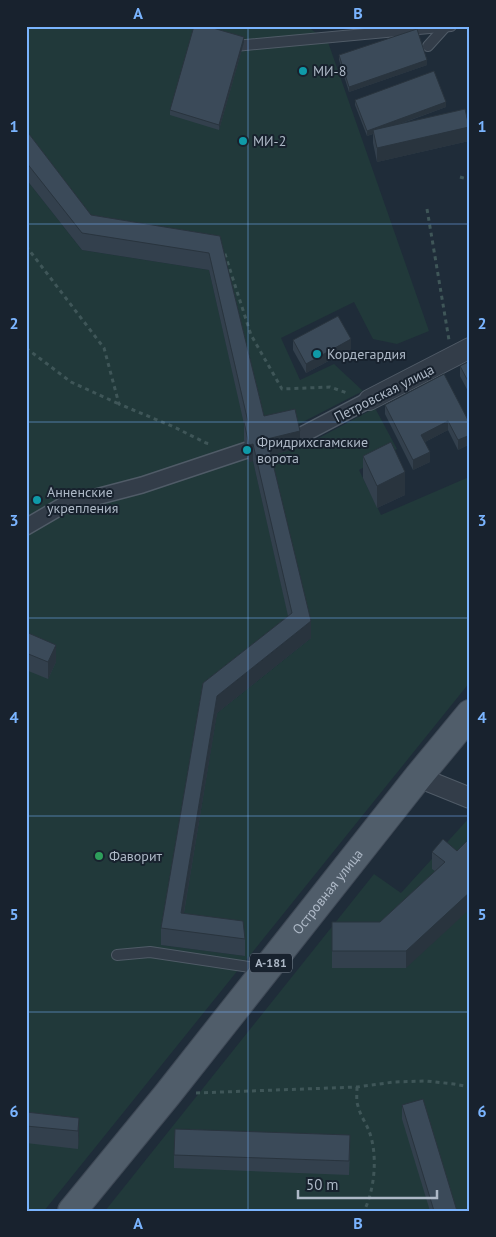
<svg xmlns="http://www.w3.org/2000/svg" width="496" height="1237" viewBox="0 0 496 1237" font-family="'PT Sans',sans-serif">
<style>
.green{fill:#21393a}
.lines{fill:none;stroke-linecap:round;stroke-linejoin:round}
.service-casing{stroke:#505b67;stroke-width:12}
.pedestrian-casing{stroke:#505b67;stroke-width:18}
.minor-casing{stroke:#505b67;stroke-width:22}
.primary-casing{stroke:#3f4956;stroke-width:30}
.path{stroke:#3f5658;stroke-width:3;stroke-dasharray:4 4;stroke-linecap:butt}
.service{stroke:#333d49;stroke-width:10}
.pedestrian{stroke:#333d49;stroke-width:15}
.minor{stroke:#333d49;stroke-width:20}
.primary{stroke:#505d6a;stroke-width:28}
.wall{fill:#33404d}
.shaded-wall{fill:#29343e}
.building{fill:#3b4a59;stroke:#29343e}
.grid{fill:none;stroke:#7ab4fe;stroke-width:1;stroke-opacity:0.55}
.culture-dot{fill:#0f9aa8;stroke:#18222e;stroke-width:2}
.leisure-dot{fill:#2e9e5b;stroke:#18222e;stroke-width:2}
.labels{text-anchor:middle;stroke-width:4;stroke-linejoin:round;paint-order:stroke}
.shield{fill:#18222e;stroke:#808b98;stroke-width:1}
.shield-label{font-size:12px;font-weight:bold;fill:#adb8c6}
.poi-label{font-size:14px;fill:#adb8c6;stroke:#18222e;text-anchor:start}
.street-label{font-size:14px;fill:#adb8c6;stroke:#18222e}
.neatline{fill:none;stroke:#7ab4fe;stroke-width:2}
.grid-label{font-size:16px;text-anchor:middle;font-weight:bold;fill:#7ab4fe}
</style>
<rect width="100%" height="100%" fill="#1f2c39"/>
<g class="green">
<polygon points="26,26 307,26 328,42 429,331 397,344 373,339 354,302 281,338 300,380 334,364 363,391 295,426 264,433 220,253 91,232 26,147"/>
<polygon points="26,179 82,250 209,270 248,439 250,462 253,461 292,631 203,701 162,945 245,956 181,930 217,713 311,638 267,456 300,448 375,408 397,449 359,470 381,515 469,477 470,474 470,682 44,1211 26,1211"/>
<polygon points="470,817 470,1211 105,1211 374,874 401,893"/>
</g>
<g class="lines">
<defs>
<g id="service">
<polyline points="235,46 451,26"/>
<polyline points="428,46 446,26"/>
<polyline points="117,955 150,952 263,969"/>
</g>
<g id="pedestrian">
<polyline points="298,437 369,400"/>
<polyline points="26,527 62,506 142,485 247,450"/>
</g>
<g id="minor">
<polyline points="369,400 470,348"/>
<polyline points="418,777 470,798"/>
</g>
<g id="primary">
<path id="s1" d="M72,1211l95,-116 251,-318 52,-63"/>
</g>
</defs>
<use href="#service" class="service-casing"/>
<use href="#pedestrian" class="pedestrian-casing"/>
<use href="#minor" class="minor-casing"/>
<use href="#primary" class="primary-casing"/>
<g class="path">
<polyline points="460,177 470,180"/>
<polyline points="427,209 449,340"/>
<polyline points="26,246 104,348 119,404 174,427 206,443 211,444"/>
<polyline points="219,250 224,251 251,335 282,389 330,387 347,393"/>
<polyline points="26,348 71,382 119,404"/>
<path d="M357,1087c0,6 -1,14 1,19 2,9 8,17 11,25 9,23 6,58 -5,80"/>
<polyline points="196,1093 357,1087 394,1082 426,1081 454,1084 470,1087"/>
</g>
<use href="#service" class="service"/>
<use href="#pedestrian" class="pedestrian"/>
<use href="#minor" class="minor"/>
<use href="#primary" class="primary"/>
</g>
<g class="wall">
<polygon points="244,42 219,130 170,115 170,110"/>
<polygon points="339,55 427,65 349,92 339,60"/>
<polygon points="355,100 446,107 403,123 469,141 377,162 373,143 373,134 367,136 355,105"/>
<polygon points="26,130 91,215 220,236 264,416 300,448 271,455 311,638 217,713 184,913 245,939 245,956 161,945 161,928 203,683 288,616 253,461 249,462 244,440 244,424 209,270 82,250 26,179"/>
<polygon points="293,340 351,349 306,373 293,350"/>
<polygon points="470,361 470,395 460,376 460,366"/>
<polygon points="385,405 470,424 470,444 458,450 448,430 425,442 430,462 413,470 385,414"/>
<polygon points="363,456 405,495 377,508 363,478"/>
<polygon points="26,632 56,662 48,679 26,670"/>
<polygon points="457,851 406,968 332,968 332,922 380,922 435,871 432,869 432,852"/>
<polygon points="402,1105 457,1211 430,1211 402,1119"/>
<polygon points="26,1112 79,1118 79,1135 78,1149 26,1143"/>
<polygon points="350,1149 349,1175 174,1168 174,1155"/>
</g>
<g class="shaded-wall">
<polygon points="244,37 244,42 219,130 219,125"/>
<polygon points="427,60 427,65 349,92 349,87"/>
<polygon points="446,102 446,107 374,133 373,130 373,134 367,136 367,131"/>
<polygon points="469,127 469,141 377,162 377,148"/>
<polygon points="351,339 351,349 306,373 306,364"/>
<polygon points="448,421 448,430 421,444 421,435"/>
<polygon points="300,431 300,448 267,456 267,439"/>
<polygon points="470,435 470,444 458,450 458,440"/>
<polygon points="253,444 253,461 249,462 249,445"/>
<polygon points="430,452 430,462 413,470 413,460"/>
<polygon points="405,472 405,495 377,508 377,486"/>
<polygon points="311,621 311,638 217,713 181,930 181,913 217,696"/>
<polygon points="56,645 56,662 48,679 48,662"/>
<polygon points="470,892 470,909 406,968 406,951"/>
<polygon points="79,1118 79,1135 78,1149 78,1131"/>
</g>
<g class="building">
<polygon points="194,26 206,26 244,37 219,125 170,110"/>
<polygon points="417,29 427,60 349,87 339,55"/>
<polygon points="434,71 446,102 367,131 355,100"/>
<polygon points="465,109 469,127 377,148 373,130"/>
<polygon points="26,130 91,215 220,236 264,416 295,409 300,431 267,439 311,621 217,696 181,913 243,921 245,939 161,928 203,683 292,613 253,444 249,445 244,422 248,422 209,253 82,233 26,162"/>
<polygon points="338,316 351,339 306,364 293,340"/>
<polygon points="470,361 470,385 460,366"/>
<polygon points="444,374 470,424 470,435 458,440 448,421 421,435 430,452 413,460 385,405"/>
<polygon points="391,442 405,472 377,486 363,456"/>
<polygon points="26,632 56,645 48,662 26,653"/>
<polygon points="443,839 457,851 467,841 470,844 470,892 406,951 332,951 332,922 380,922 445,862 432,852"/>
<polygon points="423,1099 457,1211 434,1211 402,1105"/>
<polygon points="26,1112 79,1118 78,1131 26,1126"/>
<polygon points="175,1129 350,1135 349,1161 174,1155"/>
</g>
<path class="grid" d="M248,26v1185M26,224h444M26,422h444M26,618h444M26,816h444M26,1012h444"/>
<g class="culture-dot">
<circle cx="303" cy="71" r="5"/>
<circle cx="243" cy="141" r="5"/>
<circle cx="317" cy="354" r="5"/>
<circle cx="247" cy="450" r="5"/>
<circle cx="37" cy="500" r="5"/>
</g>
<circle class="leisure-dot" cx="99" cy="856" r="5"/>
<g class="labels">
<rect class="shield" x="250" y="953.5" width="42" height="19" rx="4"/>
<g class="shield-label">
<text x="271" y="967">А-181</text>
</g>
<g class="poi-label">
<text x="313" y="76">МИ-8</text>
<text x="253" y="146">МИ-2</text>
<text x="327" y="359">Кордегардия</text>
<text x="257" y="447">Фридрихсгамские<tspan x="257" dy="16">ворота</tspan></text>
<text x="47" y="497">Анненские<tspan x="47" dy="16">укрепления</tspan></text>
<text x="109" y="861">Фаворит</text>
</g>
<g class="street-label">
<text transform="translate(384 393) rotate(-27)" y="5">Петровская улица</text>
<text dy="5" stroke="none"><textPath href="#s1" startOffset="409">Островная улица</textPath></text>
</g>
</g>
<rect width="496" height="1237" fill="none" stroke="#18222e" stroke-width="55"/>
<path d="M298 1190v8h139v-8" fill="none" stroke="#adb8c6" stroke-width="2.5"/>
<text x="306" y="1190" font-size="15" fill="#adb8c6" stroke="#18222e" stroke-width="4" paint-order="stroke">50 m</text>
<rect x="28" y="28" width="440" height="1182" class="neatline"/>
<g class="grid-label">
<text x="138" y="19">A</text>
<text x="358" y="19">B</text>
<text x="14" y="132">1</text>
<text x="482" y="132">1</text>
<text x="14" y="329">2</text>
<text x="482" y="329">2</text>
<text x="14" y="526">3</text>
<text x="482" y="526">3</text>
<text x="14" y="723">4</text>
<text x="482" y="723">4</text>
<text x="14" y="920">5</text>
<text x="482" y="920">5</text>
<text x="14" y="1117">6</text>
<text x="482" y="1117">6</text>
<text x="138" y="1229">A</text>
<text x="358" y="1229">B</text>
</g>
</svg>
